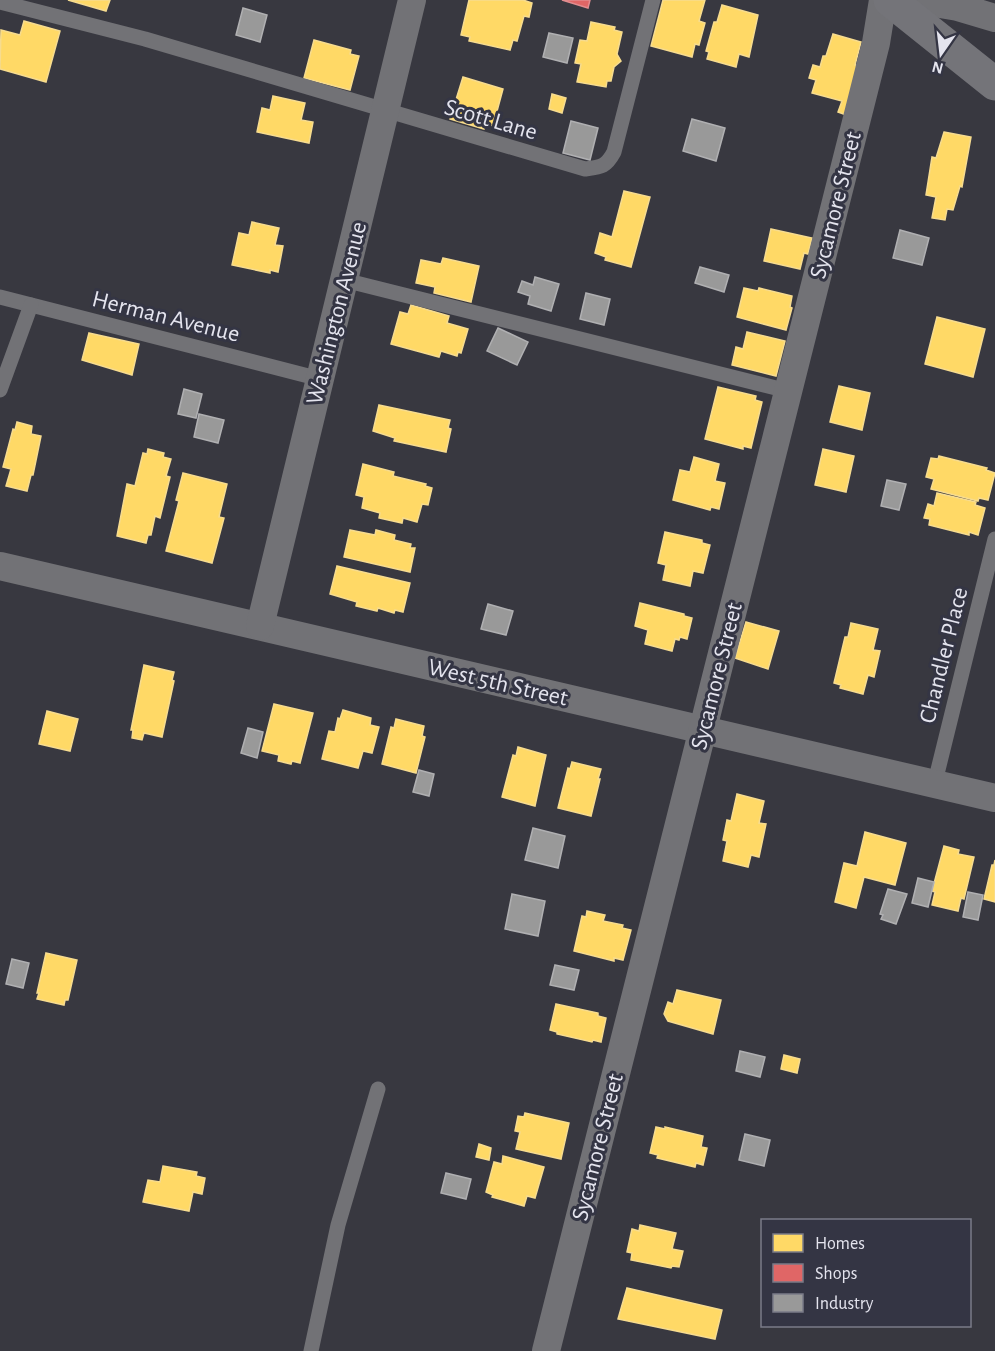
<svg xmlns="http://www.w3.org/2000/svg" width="995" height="1351" viewBox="0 0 995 1351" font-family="'Alegreya Sans',sans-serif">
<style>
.homes{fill:#ffd966;stroke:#f7dc8f;stroke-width:1.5}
.shops{fill:#e06666;stroke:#e18c8f;stroke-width:1.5}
.industry{fill:#999;stroke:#b0b0b2;stroke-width:1.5}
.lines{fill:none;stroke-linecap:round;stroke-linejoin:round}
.service{stroke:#727276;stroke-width:15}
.minor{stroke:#727276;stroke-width:28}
.secondary{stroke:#747479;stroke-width:33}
.labels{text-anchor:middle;stroke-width:6;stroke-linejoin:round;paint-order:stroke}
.street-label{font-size:24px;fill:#e4e4ee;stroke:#343544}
</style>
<rect width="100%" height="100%" fill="#383840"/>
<g class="homes">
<polygon points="68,0 110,0 106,11"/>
<polygon points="469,0 523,0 532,3 529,17 524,16 517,41 513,40 510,50 469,41 470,37 461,35"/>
<polygon points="663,0 705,0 699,21 705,23 699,45 695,44 692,57 651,46"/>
<polygon points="722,5 758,15 749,57 739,54 736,67 707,59 709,52 706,51 714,22 717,22"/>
<polygon points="24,21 60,31 46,82 0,69 1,30 20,35"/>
<polygon points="591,22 615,27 614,30 622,32 617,54 621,61 614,67 611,81 607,81 606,87 577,82 581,64 575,63 580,40 587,41"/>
<polygon points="833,34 861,42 855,65 862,67 849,116 838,112 842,101 812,93 816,80 809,78 813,65 820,67 823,56 826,56"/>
<polygon points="314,40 351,50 350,54 359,56 350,90 304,78"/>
<polygon points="463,77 503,89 493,126 486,123 484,129 450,119"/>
<polygon points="552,94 566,98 562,113 549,109"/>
<polygon points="273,96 305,103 301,120 313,122 309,143 257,132 262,108 270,110"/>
<polygon points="944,132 971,137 962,187 960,186 953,210 947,209 945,220 932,218 936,197 926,195 932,157 936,158"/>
<polygon points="624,191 650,197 631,267 605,260 606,257 595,253 600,233 612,237"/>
<polygon points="252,222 279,228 275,245 283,246 278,272 270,270 270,273 232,265 239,233 249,235"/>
<polygon points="771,229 812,238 808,254 804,253 800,269 764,261"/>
<polygon points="443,258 479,266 471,302 434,293 435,287 416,283 421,260 441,264"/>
<polygon points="744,288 758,291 759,288 792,296 790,307 792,308 786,330 737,317"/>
<polygon points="411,305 449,316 447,323 468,329 461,353 458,352 457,356 441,351 439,357 391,344 400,312 408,314"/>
<polygon points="937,317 985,329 973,377 925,364"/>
<polygon points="747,332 785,341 776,376 732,365 736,347 743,349"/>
<polygon points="89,333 139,344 132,375 82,360"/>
<polygon points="839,386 870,393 862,430 830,422"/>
<polygon points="718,387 756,396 755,400 762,402 751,448 743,446 743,449 705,439"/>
<polygon points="379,405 450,420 448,428 451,429 446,452 394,441 395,438 373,431"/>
<polygon points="17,422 32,426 31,434 41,436 33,475 31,475 27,491 6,486 11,469 3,467 13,429 15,430"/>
<polygon points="148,449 164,453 163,457 171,459 166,476 170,477 160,518 155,516 151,535 148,535 146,543 117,536 127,484 135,486 143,453 147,454"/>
<polygon points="823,449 854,456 846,492 815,485"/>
<polygon points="939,456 987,468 986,470 995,473 988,500 979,498 978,501 931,489 934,479 926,477 931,458 938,459"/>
<polygon points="694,457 719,464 715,481 725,483 719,509 711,507 710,510 673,500 680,470 690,472"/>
<polygon points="363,464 394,472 393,476 426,484 425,486 432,488 428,505 422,504 417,522 403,518 402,523 379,518 380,513 362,508 364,497 356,495"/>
<polygon points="183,473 227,484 219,517 224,518 212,563 166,551 179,501 176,500"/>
<polygon points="937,493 976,502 975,505 985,508 978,535 969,532 969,535 929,525 930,519 924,518 928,504 934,506"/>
<polygon points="350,530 375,535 376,530 395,535 394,540 411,544 410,548 415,548 410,572 344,557"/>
<polygon points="665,532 702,540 702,543 710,545 703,573 693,571 690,586 663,580 666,565 658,563"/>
<polygon points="337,566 410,583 403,612 395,610 394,613 378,608 377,611 356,606 357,602 330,594"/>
<polygon points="640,603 684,614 684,616 692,618 687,639 680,637 679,640 675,639 672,651 645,644 648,630 635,626"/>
<polygon points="746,622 779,631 768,669 735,658"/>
<polygon points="851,623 878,629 873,650 880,651 874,677 868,675 863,694 840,688 841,685 834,683 845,637 848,637"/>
<polygon points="144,665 174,672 172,680 174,681 162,737 144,733 142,740 132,738 133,730 131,730"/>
<polygon points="274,704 313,713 300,763 292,761 291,764 278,761 279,755 262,751"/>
<polygon points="343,710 371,718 370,725 379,727 372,753 363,751 358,768 322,759 329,731 335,732 338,718 340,719"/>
<polygon points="47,711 78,719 70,751 39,744"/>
<polygon points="396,719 424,726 422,736 425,737 416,773 382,764 391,727 394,728"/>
<polygon points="518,747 546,755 535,806 502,797 513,755 516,756"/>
<polygon points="572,762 601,769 598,779 600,779 591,816 558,808 568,768 570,769"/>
<polygon points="737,794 764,801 759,823 766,824 759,857 751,855 748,867 723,861 727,841 723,840 727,820 731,821"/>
<polygon points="865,832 906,843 895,885 864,877 856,908 835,902 844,863 857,866"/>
<polygon points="944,846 959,850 958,854 974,857 964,899 961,898 958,911 932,905 935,892 932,891"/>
<polygon points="995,860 995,902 984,899 992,865 994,865"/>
<polygon points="587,911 605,915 603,921 623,925 622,928 631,930 623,960 614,958 614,961 574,951 582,916 586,917"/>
<polygon points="46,953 77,960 68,1000 65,1000 64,1005 37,999 39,993 37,993"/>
<polygon points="677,990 721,1000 713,1034 668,1021 664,1014 668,1002 673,1004"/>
<polygon points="556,1004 598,1013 598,1016 606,1018 601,1042 593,1040 592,1042 557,1034 557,1032 550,1030"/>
<polygon points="784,1055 800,1059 797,1073 781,1069"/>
<polygon points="525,1113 569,1123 561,1159 516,1149 520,1132 515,1131 518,1116 524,1117"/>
<polygon points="656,1127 665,1129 665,1127 703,1136 701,1147 707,1148 703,1165 696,1163 695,1167 657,1158 658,1155 650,1153"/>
<polygon points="479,1144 491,1148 489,1160 476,1157"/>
<polygon points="503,1156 544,1167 535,1198 527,1196 524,1206 492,1197 493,1195 486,1192 494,1162 502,1164"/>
<polygon points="163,1166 197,1172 196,1176 205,1178 202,1194 193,1192 189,1211 143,1202 148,1180 160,1182"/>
<polygon points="640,1225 676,1233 672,1249 683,1251 679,1267 672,1266 671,1268 631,1260 632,1253 627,1252 632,1229 639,1231"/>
<polygon points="627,1288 722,1310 715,1339 618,1319"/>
</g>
<polygon class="shops" points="562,0 590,0 588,8"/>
<g class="industry">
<polygon points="243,8 267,15 260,42 236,35"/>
<polygon points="549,33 573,38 567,63 543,57"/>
<polygon points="692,119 725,128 716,161 683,151"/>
<polygon points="571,121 598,128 590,160 563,153"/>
<polygon points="900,230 929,238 922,265 893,258"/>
<polygon points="700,267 729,275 724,292 695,283"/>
<polygon points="535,277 559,284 551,311 528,304 530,296 518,292 522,281 533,285"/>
<polygon points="586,293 610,299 604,325 580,319"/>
<polygon points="498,328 528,342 517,365 487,351"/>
<polygon points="184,389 202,394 196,418 178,414"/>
<polygon points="199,414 224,420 218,443 194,437"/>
<polygon points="887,480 906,484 899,510 881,506"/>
<polygon points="488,604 513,611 506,635 481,629"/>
<polygon points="248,728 263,732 257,758 241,753"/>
<polygon points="419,770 434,774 429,796 413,792"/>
<polygon points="533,828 565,836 558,868 525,860"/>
<polygon points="918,878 934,882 928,907 912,903"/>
<polygon points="888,889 907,894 896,924 881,919 883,915 880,914"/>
<polygon points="968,892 983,895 978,920 963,917"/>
<polygon points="512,894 545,901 538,936 505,929"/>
<polygon points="12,959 29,963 23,988 6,984"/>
<polygon points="555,965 579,970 574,990 550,985"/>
<polygon points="740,1051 765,1057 760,1077 736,1071"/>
<polygon points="745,1134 770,1140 764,1166 739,1160"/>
<polygon points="446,1173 471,1179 466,1199 441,1193"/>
</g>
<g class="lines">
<g class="service">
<path d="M0,2l145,37 440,130c16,-2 21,-2 29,-17l39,-152"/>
<polyline points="344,280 788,391"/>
<polyline points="0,297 320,379"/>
<polyline points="0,390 31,305"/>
<polyline points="935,782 995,539"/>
<polyline points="311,1351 338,1225 378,1089"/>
</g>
<g class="minor">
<polyline points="916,0 958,7 995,18"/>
<polyline points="0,566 995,798"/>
<polyline points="260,626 412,0"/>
<polyline points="546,1351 876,43 883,0"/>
</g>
<polyline class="secondary" points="890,0 995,84"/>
</g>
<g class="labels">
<g class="street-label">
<text transform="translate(491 119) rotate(16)" y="8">Scott Lane</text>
<text transform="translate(835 205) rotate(-76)" y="8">Sycamore Street</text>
<text transform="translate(336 313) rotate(-76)" y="8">Washington Avenue</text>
<text transform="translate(166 316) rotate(14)" y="8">Herman Avenue</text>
<text transform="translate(943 655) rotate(-76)" y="8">Chandler Place</text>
<text transform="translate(716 676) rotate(-76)" y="8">Sycamore Street</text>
<text transform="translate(498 682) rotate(13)" y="8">West 5th Street</text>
<text transform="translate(597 1147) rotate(-76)" y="8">Sycamore Street</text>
</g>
</g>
<rect x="761" y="1219" width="210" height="108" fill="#343544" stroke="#7a7b88" stroke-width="1.5"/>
<rect x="773" y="1234" width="30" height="18" fill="#ffd966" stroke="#7a7b88" stroke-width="1.5"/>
<text x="815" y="1249" font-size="18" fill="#e4e4ee">Homes</text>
<rect x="773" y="1264" width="30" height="18" fill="#e06666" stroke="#7a7b88" stroke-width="1.5"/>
<text x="815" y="1279" font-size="18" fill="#e4e4ee">Shops</text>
<rect x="773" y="1294" width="30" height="18" fill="#999999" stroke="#7a7b88" stroke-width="1.5"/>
<text x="815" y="1309" font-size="18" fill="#e4e4ee">Industry</text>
<g transform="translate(941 54) rotate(194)" stroke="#343544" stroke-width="4.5" paint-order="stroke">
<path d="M0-4.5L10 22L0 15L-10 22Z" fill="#e4e4ee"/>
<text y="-9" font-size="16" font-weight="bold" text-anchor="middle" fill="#e4e4ee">N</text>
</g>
</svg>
